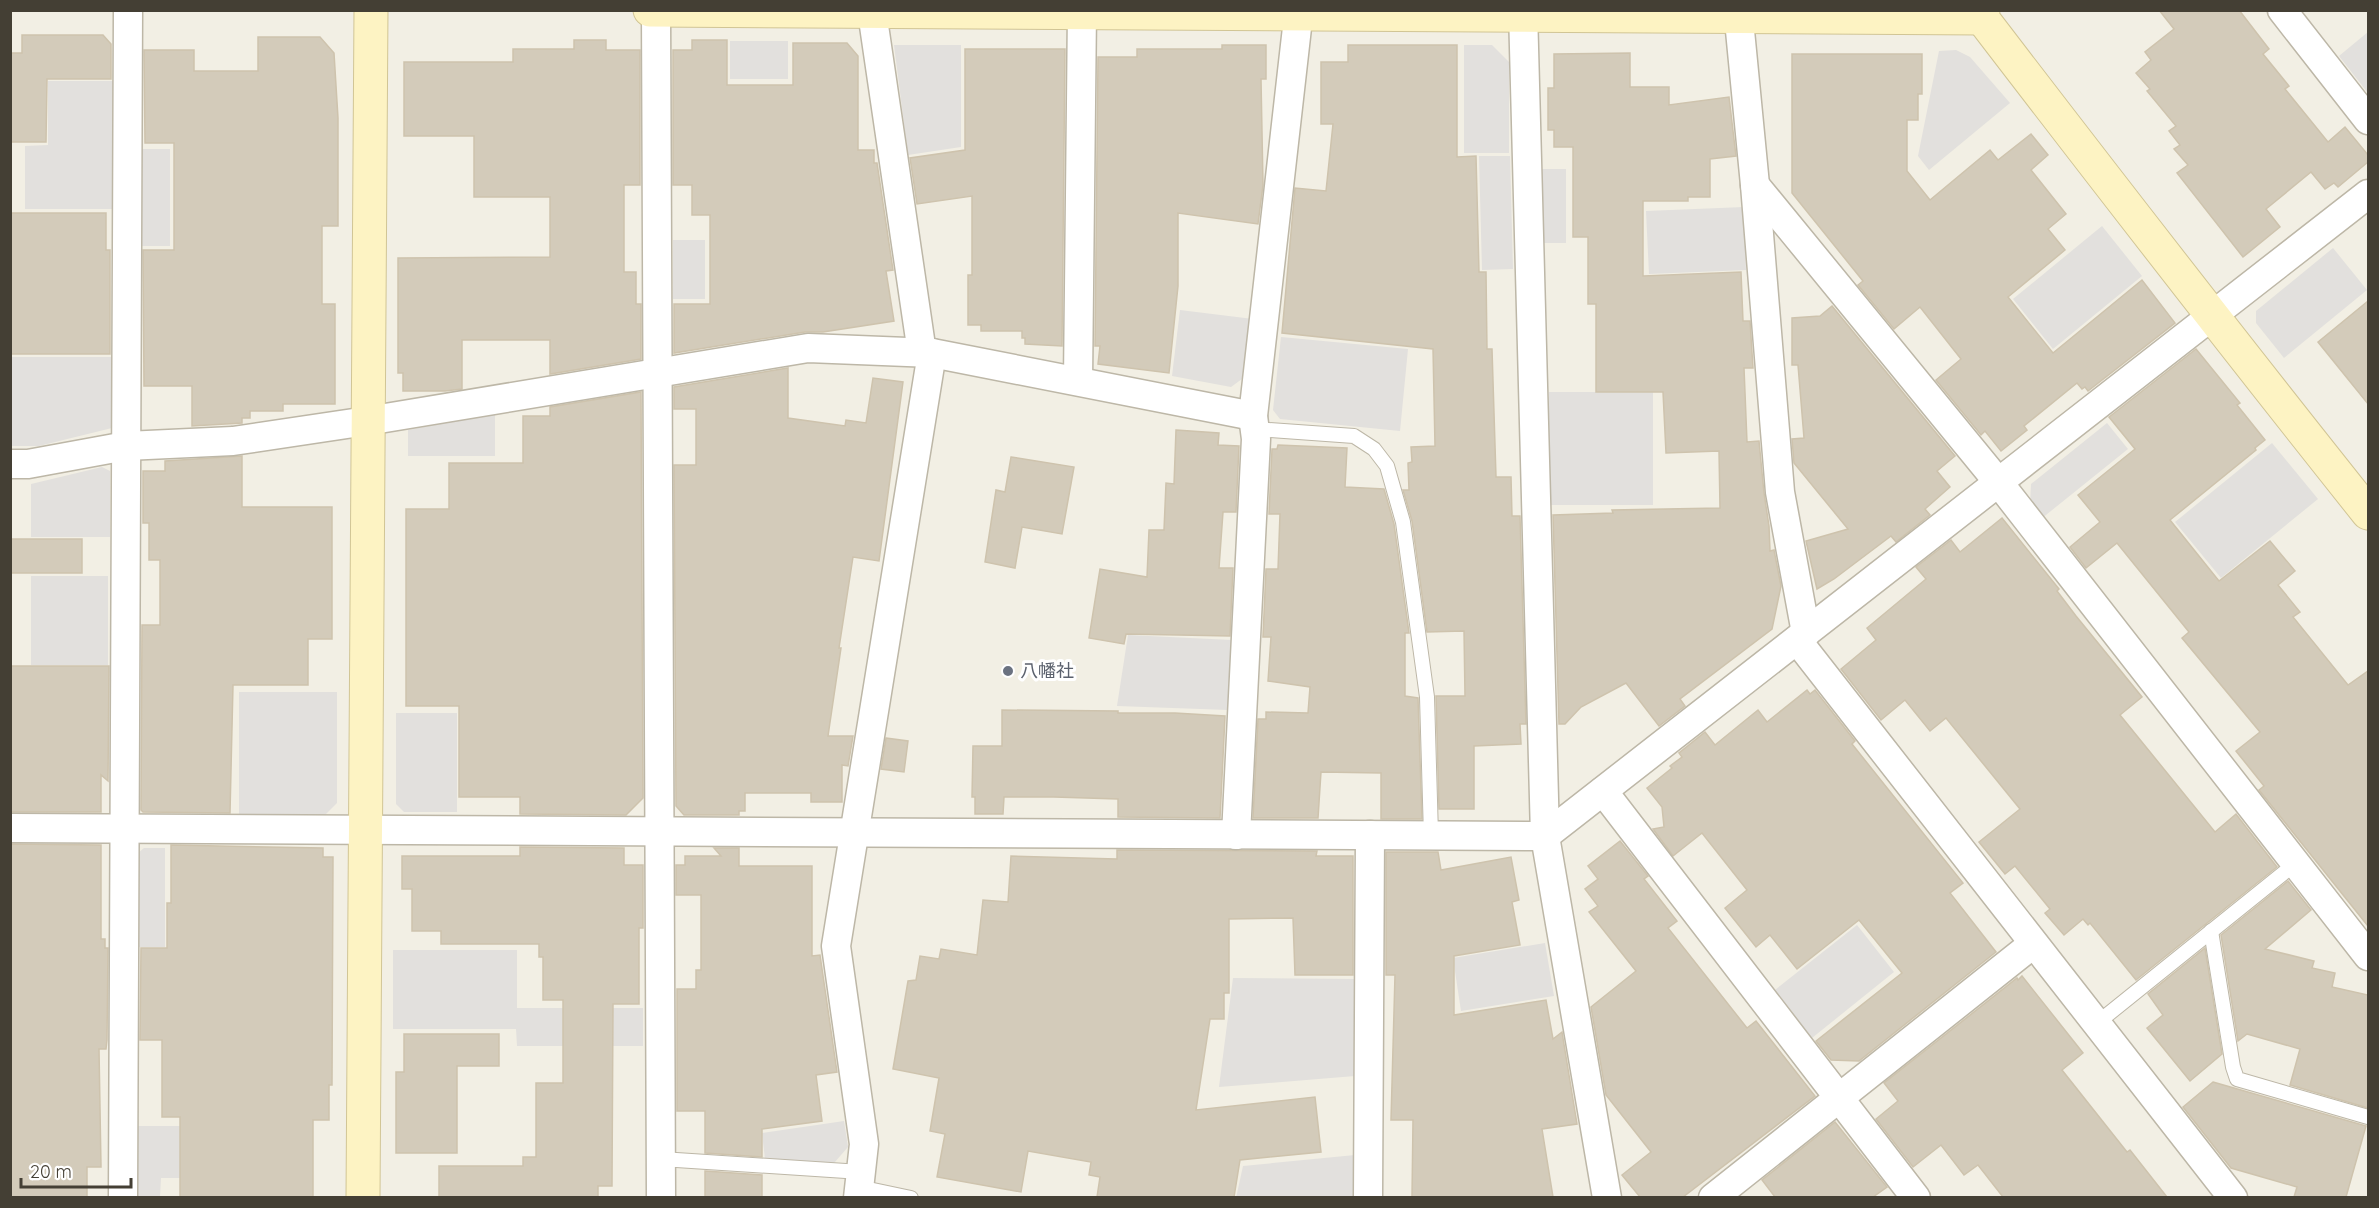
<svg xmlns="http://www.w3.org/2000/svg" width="2379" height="1208" viewBox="0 0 2379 1208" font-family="Quicksand,'Noto Sans JP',sans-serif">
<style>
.parking{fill:#e2e0dd}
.building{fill:#d3cbba;stroke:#cec3ad;stroke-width:1.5}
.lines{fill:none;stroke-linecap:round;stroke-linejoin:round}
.lane-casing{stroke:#bdb7a7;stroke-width:16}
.street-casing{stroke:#bdb7a7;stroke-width:31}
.secondary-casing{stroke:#d1c595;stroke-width:35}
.lane{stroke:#fff;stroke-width:14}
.street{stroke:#fff;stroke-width:28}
.secondary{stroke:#fdf3c3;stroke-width:33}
.worship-dot{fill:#6b7280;stroke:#fff;stroke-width:2}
.labels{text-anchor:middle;stroke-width:6;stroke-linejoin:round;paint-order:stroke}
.worship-label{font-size:18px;fill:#5b616d;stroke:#fff;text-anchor:start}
</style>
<rect width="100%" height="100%" fill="#f2efe4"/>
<g class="parking">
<polygon points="2368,32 2368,93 2339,56"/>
<rect x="730" y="41" width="58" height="38"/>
<polygon points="894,45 961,45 961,147 908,155"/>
<polygon points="1464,45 1492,45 1509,62 1509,153 1464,153"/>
<polygon points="1956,50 1970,57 2010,103 1929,170 1918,156 1939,51"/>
<polygon points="48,81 114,81 114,209 25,209 25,146 48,145"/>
<rect x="140" y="149" width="30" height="97"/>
<polygon points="1479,156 1510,156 1513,269 1482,270"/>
<rect x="1541" y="169" width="25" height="74"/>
<polygon points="1744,207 1746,270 1649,274 1646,211"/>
<polygon points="2102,226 2142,276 2053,349 2013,299"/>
<rect x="673" y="240" width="32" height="59"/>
<polygon points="2333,248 2367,290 2284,358 2256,323 2256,311"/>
<polygon points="1180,310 1253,319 1246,376 1231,387 1172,376"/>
<polygon points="1281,337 1408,349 1400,431 1280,419 1273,410"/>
<polygon points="10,357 112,357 112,428 39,446 11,446"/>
<rect x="1549" y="392" width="104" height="113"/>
<polygon points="495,414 495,456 408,456 408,430"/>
<polygon points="2107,423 2128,449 2041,519 2030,506 2031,484"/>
<polygon points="2272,443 2318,499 2221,578 2175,522"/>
<polygon points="102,467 110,471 110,537 31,537 31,484"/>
<rect x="31" y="576" width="77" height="89"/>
<polygon points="1128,635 1232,640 1228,710 1117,706"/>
<polygon points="239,692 337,692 337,803 325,815 239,815"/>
<polygon points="396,713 457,713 457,812 404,812 396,804"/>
<polygon points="144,848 165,848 165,947 137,947 137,854"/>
<polygon points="1857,925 1894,972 1812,1038 1775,990"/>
<polygon points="1545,943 1554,996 1461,1011 1453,958"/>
<polygon points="393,950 517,950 517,1008 643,1008 643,1046 517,1046 516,1029 393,1029"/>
<polygon points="1233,978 1356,979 1355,1076 1219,1087"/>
<polygon points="844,1121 848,1147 834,1163 765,1159 762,1133"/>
<polygon points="134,1126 231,1126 231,1178 161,1178 160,1197 134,1197"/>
<polygon points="1355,1155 1355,1197 1236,1198 1243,1166"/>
</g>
<g class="building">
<polygon points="2159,10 2239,10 2269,49 2263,54 2289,86 2285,89 2328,142 2345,127 2368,155 2368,162 2338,187 2334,183 2325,189 2311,172 2266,209 2280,227 2243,257 2177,173 2188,165 2174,149 2180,145 2169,131 2176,126 2147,91 2150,89 2136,73 2151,60 2145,52 2174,29"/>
<polygon points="22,35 103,35 111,44 111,79 47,79 46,142 10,142 10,53 22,53"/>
<polygon points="258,37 320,37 334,53 338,118 338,226 322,226 322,304 335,304 335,404 283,404 283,411 250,411 250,418 242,418 242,423 192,426 192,386 144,386 143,250 174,250 174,143 145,143 144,50 194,50 194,71 258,71"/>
<polygon points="574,40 606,40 606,50 640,50 640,185 624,185 624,272 636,272 636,304 641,304 641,359 550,374 550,340 462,340 462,389 445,391 403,391 403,373 398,373 398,258 550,257 550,197 474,197 474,136 404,136 404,62 513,62 513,49 574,49"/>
<polygon points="692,40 727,40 727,85 793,85 793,43 847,43 858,56 858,150 874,150 874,163 877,163 893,270 886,271 894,321 823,332 805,332 674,353 674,304 710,304 710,215 692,215 692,185 673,185 673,50 692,50"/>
<polygon points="1222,45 1266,45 1266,79 1261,79 1263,185 1258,224 1178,213 1178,286 1169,373 1098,364 1100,346 1095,346 1098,57 1137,57 1137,49 1222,49"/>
<polygon points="1348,45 1457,45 1457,157 1476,156 1479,272 1486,272 1487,349 1492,349 1496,477 1511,477 1512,516 1520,516 1526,724 1520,724 1521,744 1474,746 1474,809 1439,809 1436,696 1465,696 1464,631 1427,632 1412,521 1403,490 1409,490 1408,463 1412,462 1411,447 1435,446 1433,349 1282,333 1295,188 1326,191 1333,124 1321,124 1321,62 1348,62"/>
<polygon points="965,49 1065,49 1062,346 1025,344 1025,338 1022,338 1022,331 981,331 981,325 968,325 968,275 972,275 972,196 917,204 910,158 965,150"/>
<polygon points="1630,53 1630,87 1669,87 1669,105 1729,97 1736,156 1710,159 1710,197 1688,197 1688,201 1643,201 1643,276 1741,272 1743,321 1750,321 1753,368 1744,368 1747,442 1759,441 1764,493 1769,526 1770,551 1774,550 1781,586 1772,629 1680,699 1685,706 1659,726 1626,683 1581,707 1565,724 1559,724 1553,515 1613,513 1612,510 1720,508 1719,451 1666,453 1663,392 1596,392 1596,304 1588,304 1588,237 1573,237 1573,147 1554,147 1554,130 1548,130 1548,88 1554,88 1554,54"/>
<polygon points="1792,54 1922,54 1922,94 1918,94 1918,120 1907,120 1907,171 1930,200 1990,150 1998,160 2031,134 2048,155 2031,170 2066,214 2048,229 2065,250 2008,297 2053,353 2142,280 2175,323 2088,391 2085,387 2082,389 2077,383 2024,426 2027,430 2001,451 1985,431 1981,435 1936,380 1961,359 1920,307 1894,329 1858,285 1863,281 1792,193"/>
<polygon points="10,213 106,213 106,250 110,250 110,354 10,354"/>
<polygon points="2368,301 2368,404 2318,342"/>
<polygon points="1832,306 1955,456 1937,471 1950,487 1925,509 1930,515 1896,542 1891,536 1834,579 1817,589 1806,541 1848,529 1794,463 1792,439 1804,438 1798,365 1792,365 1792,318 1820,316"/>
<polygon points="2196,349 2240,403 2237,405 2265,440 2255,448 2256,450 2170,520 2219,581 2270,541 2295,571 2278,585 2300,612 2293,617 2348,685 2368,671 2368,926 2259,790 2264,786 2236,751 2260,732 2182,638 2189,632 2117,543 2086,568 2070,547 2100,522 2078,495 2135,449 2109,417"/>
<polygon points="788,368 788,418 845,426 846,420 866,423 873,378 903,382 879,561 853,557 839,648 841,648 828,736 853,736 848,766 842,765 842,802 811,802 811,793 745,793 745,811 739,811 739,815 684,815 676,806 674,465 696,465 696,409 674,409 674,387"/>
<polygon points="641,392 643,798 626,815 520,814 520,797 459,797 459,706 406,706 406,509 449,509 449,463 523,463 523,416 550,416 550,407"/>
<polygon points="1176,430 1219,433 1218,445 1239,446 1236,512 1223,512 1219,568 1233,568 1230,636 1126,634 1124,644 1089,638 1100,569 1147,577 1149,530 1164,530 1166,483 1174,484"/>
<polygon points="1278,445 1347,448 1345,487 1384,489 1394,524 1409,633 1405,633 1405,696 1418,698 1422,819 1381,819 1381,773 1321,772 1318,818 1253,818 1258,719 1266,719 1266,712 1308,713 1310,687 1268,681 1271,637 1263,637 1266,569 1278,569 1280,514 1269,514 1272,449 1277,449"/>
<polygon points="242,456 242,507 332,507 332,639 308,639 308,685 233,685 230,813 143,812 141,810 142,625 160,625 160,560 149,560 149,523 143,523 143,471 165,471 165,461"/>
<polygon points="1011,457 1074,467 1062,534 1022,527 1015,568 985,562 996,490 1005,492"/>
<polygon points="2002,518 2059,589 2057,591 2076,616 2142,697 2120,715 2215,832 2236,814 2277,867 2136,980 2090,923 2088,925 2083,919 2064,935 2045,913 2050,909 2015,866 2005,874 1979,842 2020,809 1946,718 1930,731 1905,700 1881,720 1841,669 1876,640 1867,628 1926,579 1916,567 1951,540 1960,552"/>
<rect x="10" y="539" width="72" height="34"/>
<polygon points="10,666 109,666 108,781 101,775 101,812 10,812"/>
<polygon points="1807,690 1810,694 1815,690 1855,741 1852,744 1963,883 1950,893 1996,952 1859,1061 1831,1060 1816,1041 1902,973 1859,920 1797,969 1770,935 1756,947 1725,908 1747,890 1702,833 1673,856 1653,829 1664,827 1662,807 1647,788 1672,768 1670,766 1682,757 1679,753 1705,732 1715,745 1758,710 1767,722"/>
<polygon points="1002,710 1118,711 1118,713 1175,713 1225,716 1220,818 1118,817 1118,799 1054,797 1004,797 1003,814 975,814 975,797 972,797 973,746 1002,746"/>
<polygon points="886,738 908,741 904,772 881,769"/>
<polygon points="1620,841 1648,876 1644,879 1677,921 1668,928 1747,1028 1756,1021 1815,1096 1683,1197 1640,1197 1622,1175 1651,1152 1606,1095 1591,1007 1636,971 1589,912 1598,906 1585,889 1598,879 1588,866"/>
<polygon points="10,844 101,845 101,939 105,939 105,948 108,948 107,1040 106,1049 99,1049 101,1167 87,1167 87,1197 10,1197"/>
<polygon points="171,845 323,848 323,857 333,857 332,1085 329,1085 329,1120 313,1120 313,1197 180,1197 180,1117 162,1117 162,1040 140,1040 141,948 167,948 167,903 171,903"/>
<polygon points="520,847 624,848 624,865 643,865 643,928 639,928 639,1004 613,1004 612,1186 598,1186 598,1197 439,1197 439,1166 523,1166 523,1157 536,1157 536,1083 563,1083 563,1000 543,1000 543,957 539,957 539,944 441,944 441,931 412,931 412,889 402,889 402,856 520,856"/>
<polygon points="714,848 739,848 739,866 812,866 812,956 820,955 837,1072 816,1075 822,1121 762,1129 762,1157 705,1153 705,1111 677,1111 677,989 696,989 696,970 701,970 701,895 676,895 676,865 685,865 685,856 721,856"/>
<polygon points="1117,850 1317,851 1316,856 1353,856 1353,975 1295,975 1293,918 1229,919 1229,993 1224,993 1224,1019 1210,1019 1196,1110 1315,1097 1321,1152 1240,1160 1234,1197 1097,1197 1100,1177 1089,1175 1091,1162 1028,1151 1021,1192 937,1177 945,1134 930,1131 939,1078 893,1069 908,981 916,980 920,956 939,959 941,949 977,955 983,900 1008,902 1011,856 1117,859"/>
<polygon points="1386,852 1438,852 1441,870 1511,857 1519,900 1512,902 1520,945 1454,956 1454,1015 1546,1000 1553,1039 1562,1032 1577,1124 1542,1129 1553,1197 1412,1197 1413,1120 1391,1120 1395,975 1386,975"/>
<polygon points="2288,881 2311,910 2265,949 2314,961 2312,968 2335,973 2332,987 2368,995 2368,1108 2290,1085 2300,1049 2247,1034 2238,1041 2221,935"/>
<polygon points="2205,948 2222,1054 2190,1081 2147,1028 2163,1015 2148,994"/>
<polygon points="2022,976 2083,1053 2062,1070 2127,1152 2130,1150 2167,1197 2003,1197 1978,1165 1964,1175 1941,1145 1913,1167 1876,1119 1898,1101 1884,1083 2017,978 2018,980"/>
<polygon points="404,1034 499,1034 499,1066 457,1066 457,1153 396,1153 396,1072 404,1072"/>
<polygon points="2213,1082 2366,1126 2346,1197 2294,1197 2297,1187 2231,1168 2183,1107"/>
<polygon points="1835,1122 1887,1187 1873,1197 1775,1197 1762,1180"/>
<polygon points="705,1171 762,1175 762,1197 705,1197"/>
</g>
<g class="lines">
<defs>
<g id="lane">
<polyline points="1255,429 1354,436 1374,449 1387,466 1403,522 1427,697 1431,835"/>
<polyline points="2211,931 2233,1067 2237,1079 2368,1117"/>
<polyline points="2096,1024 2296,863"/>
<polyline points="661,1159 861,1172"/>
<polyline points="859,1187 911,1198"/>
</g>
<g id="street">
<polyline points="1523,10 1545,836 1607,1198"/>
<polyline points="1738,10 1755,185 1780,492 1806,633"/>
<polyline points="2282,10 2368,120"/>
<polyline points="656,11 661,1198"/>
<polyline points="872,12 922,353"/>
<polyline points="1755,185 1999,483 2368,956"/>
<polyline points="1078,381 1082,10"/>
<polyline points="10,464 28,464 126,446 233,441 367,421 808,348 932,353 1253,416"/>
<polyline points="1797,640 2233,1198"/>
<polyline points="1603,791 1916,1198"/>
<polyline points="10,828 1545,836 2368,194"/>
<polyline points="1236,835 1256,439 1253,416 1299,10"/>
<polyline points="123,1198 128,10"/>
<polyline points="858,1198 864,1144 836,946 932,353"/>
<polyline points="1368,1198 1370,835"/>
<polyline points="1713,1198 2033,944"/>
</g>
<g id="secondary">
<polyline points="650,10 1982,18"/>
<path d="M1983,10l-1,8c128,167 256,332 386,495"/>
<polyline points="363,1198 371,10"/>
</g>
</defs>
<use href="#lane" class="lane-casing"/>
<use href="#street" class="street-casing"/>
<use href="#secondary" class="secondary-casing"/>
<use href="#lane" class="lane"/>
<use href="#street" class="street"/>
<use href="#secondary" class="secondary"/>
</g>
<circle class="worship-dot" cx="1008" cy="671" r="6"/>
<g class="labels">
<g class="worship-label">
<text x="1020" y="677">八幡社</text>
</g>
</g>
<rect width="2379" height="1208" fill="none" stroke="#443f34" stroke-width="24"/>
<path d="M21 1178v9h110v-9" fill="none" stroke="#443f34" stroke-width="3"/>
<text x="30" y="1178" font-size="18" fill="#443f34" stroke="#ffffff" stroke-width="4.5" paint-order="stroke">20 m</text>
</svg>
